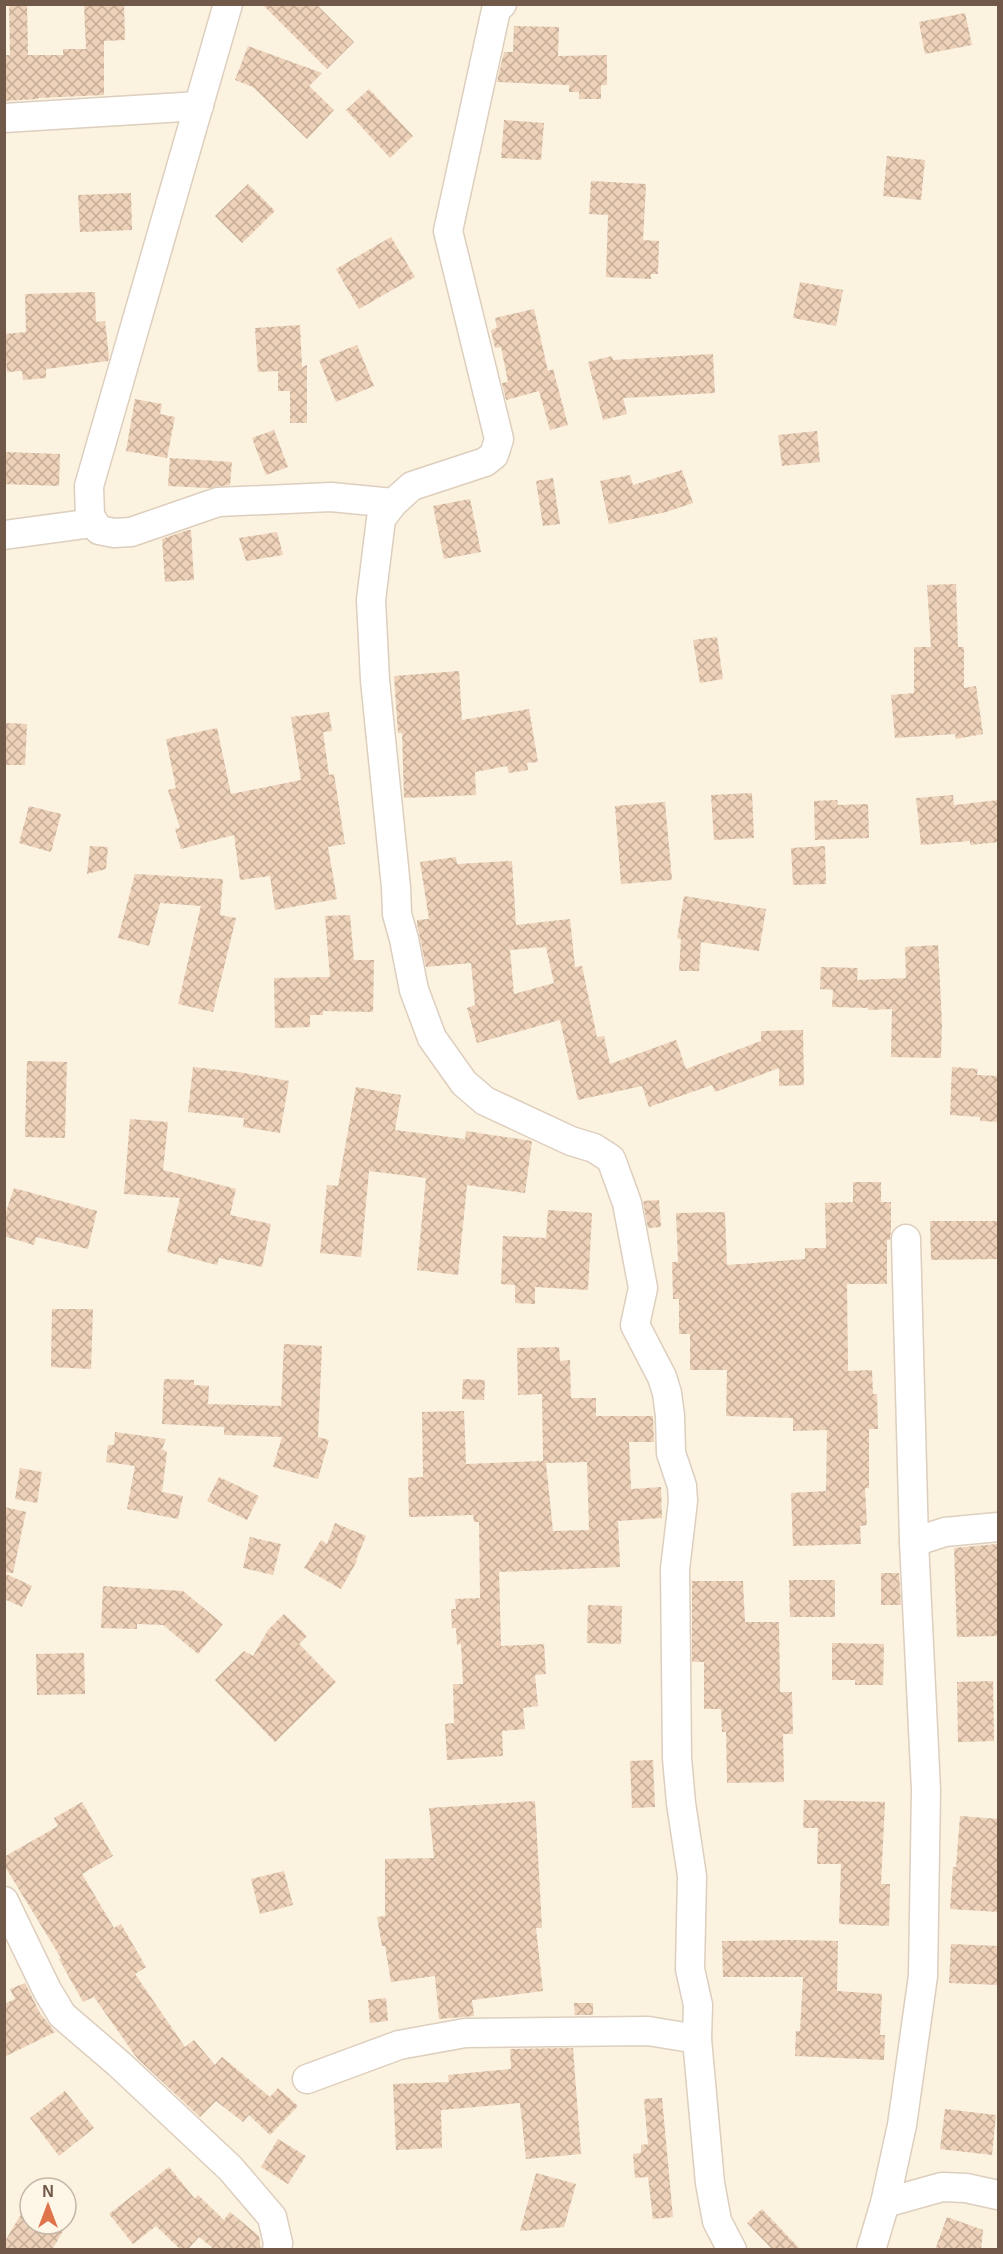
<svg xmlns="http://www.w3.org/2000/svg" width="1003" height="2254" viewBox="0 0 1003 2254" font-family="Arial,sans-serif">
<style>
.building{fill:url(#building-cross-hatch);fill-rule:evenodd}
.lines{fill:none;stroke-linecap:round;stroke-linejoin:round}
.minor-casing{stroke:#decebd;stroke-width:31}
.minor{stroke:#fff;stroke-width:28}
</style>
<defs>
<pattern id="building-cross-hatch" width="8" height="8" patternUnits="userSpaceOnUse" patternTransform="scale(1.5)"><rect width="8" height="8" fill="#eed1b9"/><path d="M0 0l8 8M0 8l8-8" fill="none" stroke="#c5ad98"/></pattern>
</defs>
<rect width="100%" height="100%" fill="#fbf2e0"/>
<g class="building">
<polygon points="9,4 27,4 28,55 63,55 63,49 86,49 84,4 124,4 125,40 104,41 104,95 38,98 38,99 4,101 4,55 10,55"/>
<polygon points="262,4 316,4 354,42 327,69"/>
<polygon points="965,13 972,45 925,54 919,22"/>
<polygon points="514,26 559,27 558,56 607,55 607,85 601,85 601,99 579,99 579,92 569,92 569,85 497,82 504,52 513,52"/>
<polygon points="248,46 322,73 309,86 334,110 307,139 253,87 235,80"/>
<polygon points="369,89 413,136 390,158 346,110"/>
<polygon points="504,120 544,123 541,160 501,158"/>
<polygon points="887,156 925,160 921,200 883,196"/>
<polygon points="591,181 646,184 643,240 659,241 658,274 651,274 651,279 606,277 608,215 589,214"/>
<polygon points="248,184 275,211 242,243 215,216"/>
<polygon points="131,193 132,230 80,232 78,195"/>
<polygon points="391,237 415,277 359,309 336,269"/>
<polygon points="800,282 843,290 836,326 793,318"/>
<polygon points="95,292 96,322 105,321 109,357 108,361 46,369 46,378 23,380 22,371 7,372 4,334 26,332 25,294"/>
<polygon points="534,309 548,371 553,369 568,425 550,430 539,391 506,400 502,383 508,382 501,347 495,348 491,330 497,328 495,318"/>
<polygon points="300,325 302,367 307,365 307,423 290,423 290,391 278,391 278,371 258,372 255,328"/>
<polygon points="357,345 374,386 336,402 319,360"/>
<polygon points="713,354 715,393 623,398 627,414 603,420 588,362 612,356 613,360"/>
<polygon points="135,399 162,404 160,414 175,417 167,458 126,451"/>
<polygon points="274,430 288,467 266,475 252,438"/>
<polygon points="817,431 820,462 782,466 778,435"/>
<polygon points="5,452 60,454 59,486 4,484"/>
<polygon points="170,458 232,462 230,485 208,488 168,486"/>
<polygon points="682,470 693,503 666,512 609,524 600,481 630,475 633,485"/>
<polygon points="553,478 560,524 543,526 536,481"/>
<polygon points="470,499 481,552 444,559 433,506"/>
<polygon points="188,530 191,530 194,580 165,582 162,539"/>
<polygon points="277,532 283,555 246,561 239,538"/>
<polygon points="956,584 958,647 964,647 964,688 976,686 983,734 956,739 955,734 895,738 891,695 914,693 914,647 931,647 927,585"/>
<polygon points="717,637 723,679 700,683 693,640"/>
<polygon points="459,671 462,720 529,709 538,762 527,763 528,770 509,773 507,766 475,772 476,795 404,798 402,733 398,733 394,676"/>
<polygon points="329,712 332,731 323,732 329,775 334,774 345,844 328,847 337,899 275,910 270,876 240,880 234,835 181,849 175,829 180,828 168,790 176,788 166,739 217,728 231,794 301,780 291,717"/>
<polygon points="4,723 27,724 25,765 4,765"/>
<polygon points="752,793 754,838 714,840 711,795"/>
<polygon points="953,795 954,805 999,800 999,842 970,845 970,841 921,845 916,798"/>
<polygon points="837,800 838,805 868,804 869,838 815,840 814,801"/>
<polygon points="665,802 672,880 621,884 615,806"/>
<polygon points="29,806 61,814 51,852 19,843"/>
<polygon points="90,846 108,847 106,869 87,874"/>
<polygon points="825,846 826,884 793,885 791,848"/>
<path d="M456,857l1,7 55,-3 4,64 54,-6 5,48 7,-1 15,71 7,-1 6,28 66,-24 10,29 75,-28v-10l42,-1 1,55 -25,1v-18l-64,24 -3,-7 -63,22 -7,-21 -64,14 -18,-80 -83,23 -10,-35 8,-3 -4,-42 -45,4 -9,-43v-4l12,-1 -9,-57zM546,947l8,36 -40,11 -4,-44z"/>
<polygon points="135,874 223,879 220,915 236,918 213,1012 178,1004 201,906 160,903 149,946 118,938"/>
<polygon points="684,896 766,909 759,951 701,942 699,971 679,971 681,939 677,938"/>
<polygon points="350,915 354,960 374,960 373,1012 323,1011 323,1015 310,1015 310,1027 275,1028 274,978 330,977 325,916"/>
<polygon points="938,945 942,1024 941,1058 891,1057 892,1009 868,1010 868,1008 832,1007 833,990 820,989 821,967 858,968 857,980 906,978 905,947"/>
<polygon points="27,1061 67,1062 65,1138 25,1137"/>
<polygon points="193,1067 238,1072 289,1081 280,1133 243,1127 244,1118 188,1112"/>
<polygon points="952,1067 978,1069 977,1075 999,1076 999,1122 980,1121 980,1117 950,1115"/>
<polygon points="356,1087 401,1095 395,1130 465,1139 466,1131 532,1141 525,1193 467,1185 458,1275 417,1270 426,1178 369,1171 361,1257 320,1253 327,1185 338,1186"/>
<polygon points="130,1119 168,1122 163,1170 236,1189 230,1215 271,1224 262,1267 219,1258 217,1265 167,1252 180,1198 124,1194"/>
<polygon points="853,1182 881,1182 881,1202 891,1202 891,1231 890,1240 887,1240 887,1284 847,1284 848,1371 872,1370 873,1394 877,1394 878,1429 869,1429 869,1488 865,1488 867,1525 860,1526 861,1544 793,1546 791,1493 826,1491 827,1430 793,1431 793,1418 726,1416 727,1370 690,1370 690,1334 679,1334 679,1299 673,1299 672,1262 678,1262 676,1213 725,1212 727,1265 805,1259 805,1248 826,1248 825,1203 853,1202"/>
<polygon points="14,1188 97,1211 88,1249 36,1237 34,1245 4,1236 4,1218"/>
<polygon points="659,1200 661,1227 648,1228 643,1201"/>
<polygon points="548,1210 592,1213 588,1290 535,1287 535,1304 515,1303 515,1285 501,1284 503,1236 546,1238"/>
<polygon points="930,1221 999,1221 999,1259 931,1260"/>
<polygon points="52,1309 93,1309 91,1369 51,1367"/>
<polygon points="284,1344 322,1346 318,1437 329,1440 318,1479 273,1467 282,1437 224,1435 224,1427 162,1424 164,1379 194,1380 194,1385 209,1386 208,1404 281,1406"/>
<path d="M559,1347l1,14 10,-1 1,38h25v18h57l1,26h-25l2,47 30,-2 1,31 -44,3 2,46 -121,5 2,74 43,-2 2,30 -11,1 3,31 -15,2 2,21 -23,2 1,25 -56,4 -2,-36 9,-1 -1,-39h10l-2,-40 -4,1 -1,-17h-4l-1,-19h5l-1,-10 25,-1 -1,-76h-5l-1,-7 -64,2 -1,-39 15,-1 -1,-65 42,-1 2,53 77,-3 -1,-67 -24,1 -1,-47zM587,1462l2,68 -36,1 -7,-68z"/>
<polygon points="463,1379 485,1380 484,1400 462,1399"/>
<polygon points="115,1432 166,1439 162,1449 167,1452 162,1492 183,1496 178,1519 127,1509 135,1466 106,1462 108,1445 114,1445"/>
<polygon points="20,1468 42,1472 37,1503 15,1499"/>
<polygon points="219,1477 259,1496 247,1520 207,1501"/>
<polygon points="4,1507 26,1512 13,1573 4,1572"/>
<polygon points="335,1523 366,1536 356,1560 357,1561 341,1589 304,1568 321,1540 327,1544"/>
<polygon points="250,1537 281,1544 273,1575 243,1568"/>
<polygon points="997,1544 999,1636 957,1637 954,1548"/>
<polygon points="4,1573 32,1586 22,1607 4,1599"/>
<polygon points="881,1573 899,1573 901,1605 881,1605"/>
<polygon points="789,1580 835,1580 835,1617 790,1617"/>
<polygon points="692,1581 743,1581 745,1622 779,1622 780,1692 792,1692 793,1734 783,1734 784,1782 727,1783 726,1732 722,1732 721,1709 704,1709 704,1662 692,1662"/>
<polygon points="103,1586 183,1591 223,1624 198,1654 163,1625 137,1624 137,1629 101,1628"/>
<polygon points="588,1605 622,1606 621,1644 587,1643"/>
<polygon points="284,1614 307,1636 299,1644 336,1682 275,1742 215,1680 244,1651 253,1656 268,1630"/>
<polygon points="832,1643 884,1644 883,1685 855,1685 855,1680 832,1680"/>
<polygon points="84,1653 85,1694 37,1695 36,1654"/>
<polygon points="993,1681 994,1741 958,1742 957,1682"/>
<polygon points="653,1760 655,1807 632,1808 630,1761"/>
<polygon points="804,1800 885,1802 881,1884 890,1884 889,1926 839,1924 841,1864 817,1864 818,1828 803,1828"/>
<polygon points="535,1801 542,1928 536,1928 543,1991 472,2000 474,2016 439,2019 435,1976 391,1982 385,1946 382,1946 377,1917 385,1916 385,1859 434,1858 429,1808"/>
<polygon points="82,1802 113,1856 82,1874 114,1928 121,1924 146,1967 135,1974 185,2047 194,2040 215,2065 222,2057 270,2097 278,2088 298,2106 270,2135 249,2115 243,2122 216,2101 200,2117 137,2058 94,1997 83,2002 59,1959 61,1958 4,1865 4,1857 58,1826 54,1818"/>
<polygon points="960,1816 999,1819 999,1912 950,1909 953,1867 956,1867"/>
<polygon points="284,1871 293,1905 260,1914 251,1879"/>
<polygon points="790,1940 838,1941 837,1991 882,1994 880,2035 885,2035 884,2060 795,2056 796,2031 800,2031 803,1977 723,1977 722,1941"/>
<polygon points="951,1944 999,1946 999,1985 949,1983"/>
<polygon points="25,1983 40,2013 55,2032 4,2057 4,2004 15,1999 10,1989"/>
<polygon points="386,1998 388,2021 370,2023 368,2000"/>
<polygon points="574,2003 593,2003 593,2015 575,2015"/>
<polygon points="573,2048 581,2154 526,2159 520,2103 441,2110 442,2148 396,2150 393,2084 449,2082 448,2075 511,2069 510,2049"/>
<polygon points="65,2091 94,2128 59,2156 30,2118"/>
<polygon points="662,2098 673,2217 653,2219 648,2177 635,2178 633,2154 641,2153 641,2145 648,2144 644,2099"/>
<polygon points="945,2109 996,2115 992,2155 940,2149"/>
<polygon points="278,2139 306,2156 288,2184 261,2167"/>
<polygon points="169,2167 195,2199 198,2195 224,2220 230,2212 259,2236 261,2250 215,2250 199,2237 187,2250 181,2250 156,2226 133,2244 109,2214"/>
<polygon points="536,2173 576,2184 564,2227 520,2231"/>
<polygon points="30,2199 30,2224 67,2224 52,2250 4,2250 4,2243"/>
<polygon points="762,2209 801,2250 773,2250 747,2223"/>
<polygon points="947,2217 983,2230 981,2250 935,2250"/>
</g>
<g class="lines">
<defs>
<g id="minor">
<polyline points="228,4 89,486 90,516 99,530 114,533 131,532 218,502 331,497 393,503"/>
<polyline points="502,4 496,10 448,231 499,439 494,455 485,462 412,486 393,503 381,519 371,600 375,680 396,887 397,914 404,939 414,990 432,1038 464,1083 485,1101 571,1141 594,1148 611,1159 627,1203 643,1288 635,1325 662,1377 667,1393 670,1416 671,1453 682,1486 683,1501 675,1569 677,1758 681,1803 692,1876 690,1969 698,2005 697,2039 710,2183 717,2221 732,2250"/>
<polyline points="4,118 199,106"/>
<polyline points="4,535 93,523"/>
<polyline points="914,1542 945,1532 998,1527"/>
<polyline points="4,1901 47,1990 62,2015 119,2064 230,2168 272,2217 278,2243 277,2250"/>
<polyline points="307,2079 399,2045 465,2033 648,2031 697,2039"/>
<polyline points="885,2203 942,2187 966,2188 998,2195"/>
<polyline points="871,2250 885,2203 902,2125 923,1976 926,1790 914,1542 906,1239"/>
</g>
</defs>
<use href="#minor" class="minor-casing"/>
<use href="#minor" class="minor"/>
</g>
<rect width="1003" height="2254" fill="none" stroke="#705949" stroke-width="12"/>
<g transform="translate(48 2206)"><circle r="28" fill="#fef6e6" stroke="#c5b7a7" stroke-width="1.5"/>
<path d="M0-4.5L10 22L0 15L-10 22Z" fill="#df734a"/>
<text y="-9" font-size="16" font-weight="bold" text-anchor="middle" fill="#705949">N</text>
</g>
</svg>
